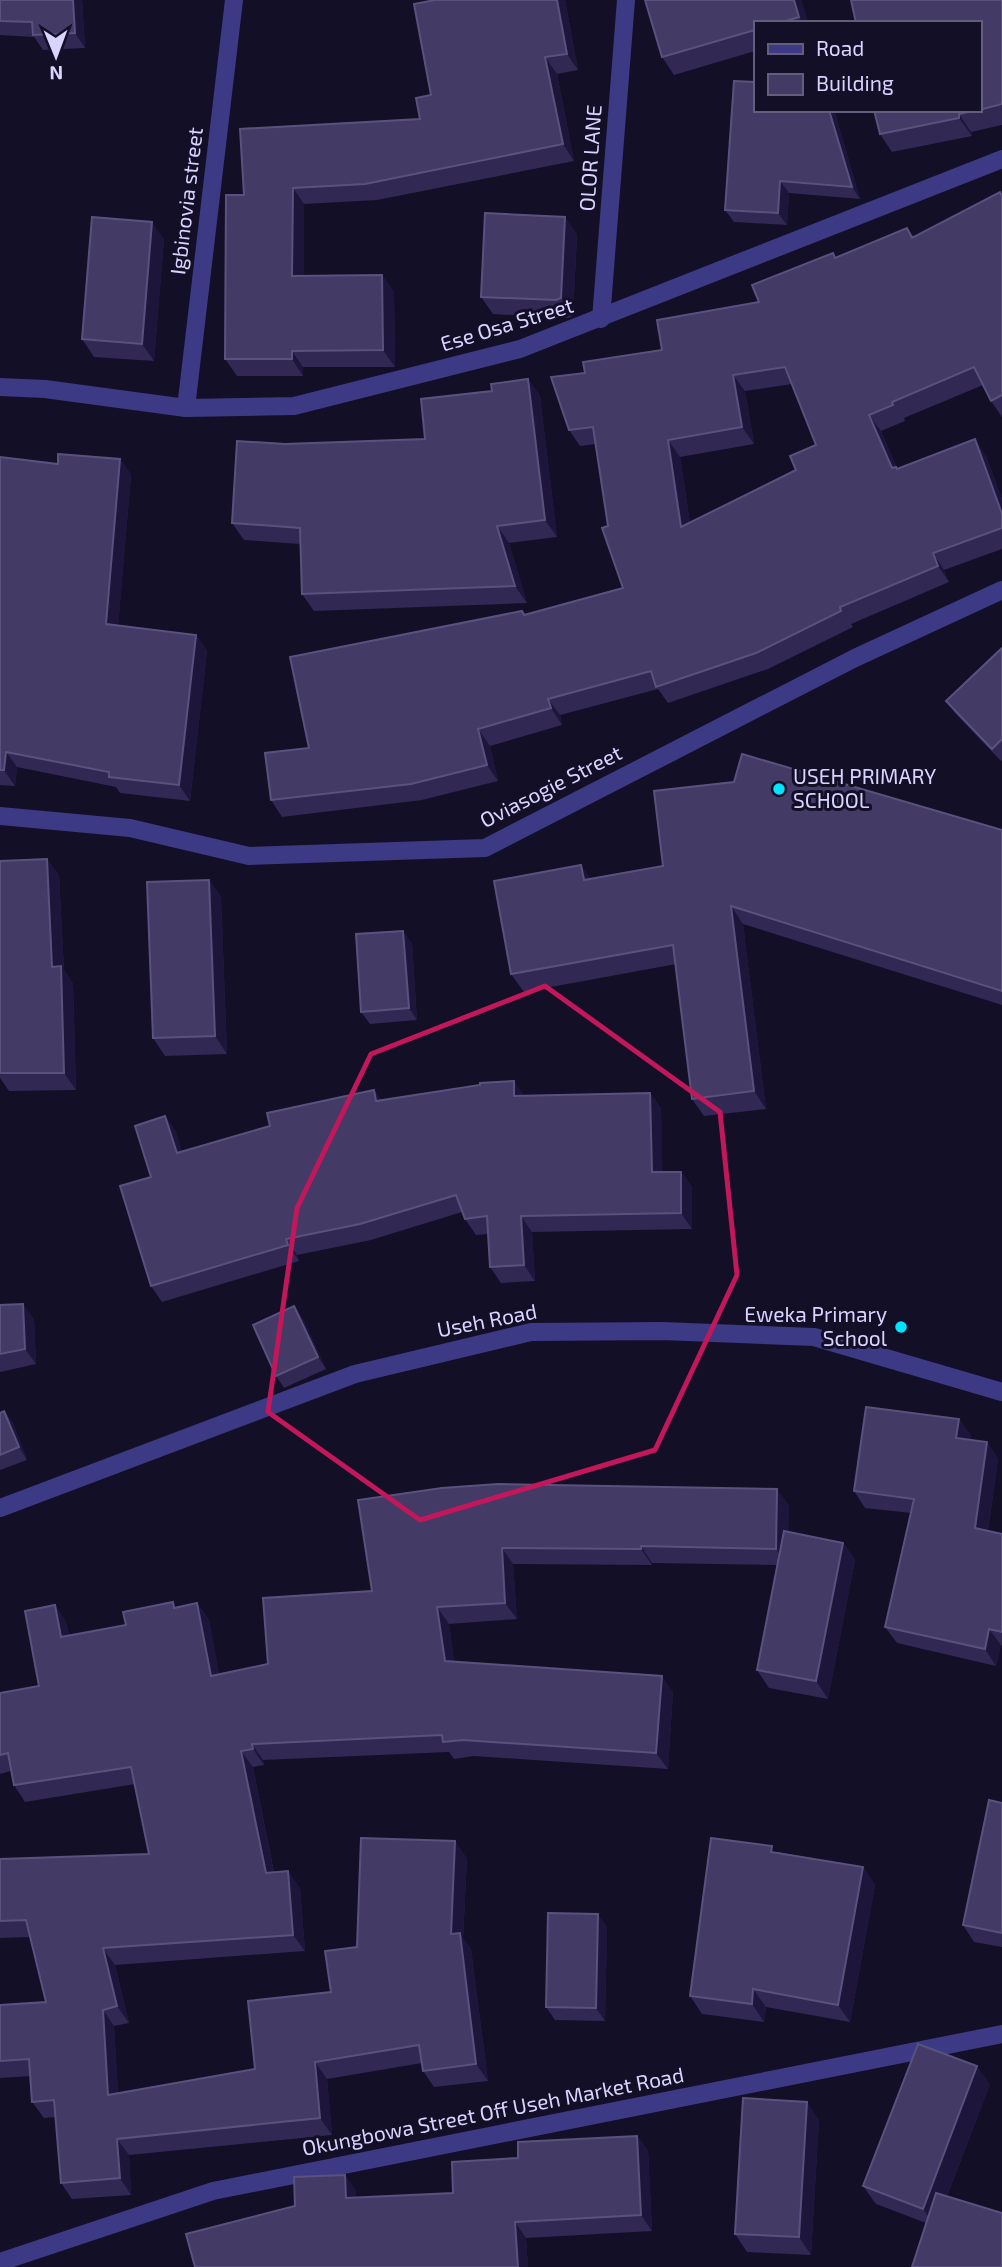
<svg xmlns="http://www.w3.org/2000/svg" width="1002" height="2267" viewBox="0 0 1002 2267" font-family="'Exo 2',sans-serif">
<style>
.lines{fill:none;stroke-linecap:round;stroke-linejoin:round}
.minor{stroke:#3d3a85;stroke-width:18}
.wall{fill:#312854;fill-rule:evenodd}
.shaded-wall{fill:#1d163a}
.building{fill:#433a66;stroke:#5a527e;stroke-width:2;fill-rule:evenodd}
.marked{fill:none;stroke:#c2185b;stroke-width:5;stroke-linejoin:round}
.poi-dot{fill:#00e5ff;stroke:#130f26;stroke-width:2.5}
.labels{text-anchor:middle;stroke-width:6;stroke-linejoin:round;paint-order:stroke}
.street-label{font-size:21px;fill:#d9d4ff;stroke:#130f26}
.poi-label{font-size:21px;fill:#d9d4ff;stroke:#130f26;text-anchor:start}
</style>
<rect width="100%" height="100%" fill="#130f26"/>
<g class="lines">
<g class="minor">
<polyline points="601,319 626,0"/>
<polyline points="0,387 45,389 186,408 294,406 520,349 1002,159"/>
<polyline points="186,408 234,0"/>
<polyline points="0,816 130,828 249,856 485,848 855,658 1002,590"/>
<polyline points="0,1508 355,1374 531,1332 662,1331 814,1337 1002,1392"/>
<polyline points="0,2262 213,2191 1002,2034"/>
</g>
</g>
<g class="wall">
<polygon points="0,0 82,0 85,48 43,50 34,37 0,35"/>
<polygon points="565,0 578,70 557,74 574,161 377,200 304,204 304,276 382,275 394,292 395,367 303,367 303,376 237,376 225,359 244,195 420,119 431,95 435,1"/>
<polygon points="801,0 808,23 755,23 755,51 674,75 662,57"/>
<polygon points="1002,0 1002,125 971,132 972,136 892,152 880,134 874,110 979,110 979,23"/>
<polygon points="755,110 833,110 835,113 860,199 789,193 787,225 734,222 725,210"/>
<path d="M1002,195v222l-11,-16 -8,-16 -79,33 1,3 -24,10 16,37 89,-12 16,43v50l-58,21 5,12 -98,42 2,3 -85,42 -100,34 -10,-14 -98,26 2,10 -72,21 8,35 -76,19 -140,17 -11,-17 38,-52 216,-133 98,-27 -15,-62 -12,-82 -16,2 -11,-16 16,-57 77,-23 97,-48 77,-44 71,-30 7,9zM792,384l24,61 -20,25 -106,53 -10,-66 74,-13 -9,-53z"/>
<polygon points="577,234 573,316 568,318 493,314 481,297"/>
<polygon points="164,239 154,361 94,357 82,339"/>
<polygon points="528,379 540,396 557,537 509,543 527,603 314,611 302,594 300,544 244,540 232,523 285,444 425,439 492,391"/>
<polygon points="0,457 58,464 120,459 131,475 118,626 196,635 207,651 190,801 120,793 116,787 17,767 15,786 0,785"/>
<polygon points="1002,648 1002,760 1001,761 955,713 946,701"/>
<polygon points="1002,830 1002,1005 743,924 766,1109 704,1116 692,1099 676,964 524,992 511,974 591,879"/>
<polygon points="47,859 59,876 64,970 73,984 76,1090 9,1091 0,1078 0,861"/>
<polygon points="209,880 221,897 227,1054 165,1056 153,1038"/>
<polygon points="412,943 417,1020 370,1024 361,1012"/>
<polygon points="374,1090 381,1100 524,1095 650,1093 661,1109 662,1172 681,1172 692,1187 692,1229 532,1232 535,1281 501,1283 490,1267 488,1234 476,1235 465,1219 462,1212 371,1240 297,1255 299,1261 162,1302 151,1286 151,1177 165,1116 176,1132 182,1152 270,1126"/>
<polygon points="23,1304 34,1320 36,1364 0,1372 0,1305"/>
<polygon points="303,1319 326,1369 284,1388 276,1376"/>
<polygon points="4,1411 13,1423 27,1460 0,1470 0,1413"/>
<polygon points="959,1419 971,1436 970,1440 987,1442 998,1459 988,1531 1002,1534 1002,1646 1001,1645 996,1666 897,1643 885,1627 911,1513 865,1508 854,1491"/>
<polygon points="358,1500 789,1505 788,1532 843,1543 855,1560 828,1699 769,1688 757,1670 777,1565 652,1563 652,1565 513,1564 517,1619 449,1624 454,1662 673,1692 668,1769 474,1756 454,1759 449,1752 263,1760 264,1765 253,1767 274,1872 300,1888 305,1951 115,1965 129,2023 114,2026 118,2093 255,2069 331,1992 357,1947 467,1858 463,1938 471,1949 488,2081 434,2087 423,2071 422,2063 327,2079 332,2135 129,2155 131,2195 72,2199 61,2183 56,2117 44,2118 32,2102 31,2076 0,2078 0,2005 46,2002 30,1937 0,1938 0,1859 149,1854 135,1784 25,1802 14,1785 11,1771 0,1774 0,1693 39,1686 55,1605 66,1622 69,1636 126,1625 176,1607 197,1603 209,1620 219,1674 268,1664 372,1591"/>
<polygon points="1002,1803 1002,1947 974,1942 963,1925"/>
<polygon points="777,1852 863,1867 875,1885 850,2022 766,2007 764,2022 702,2014 690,1996"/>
<polygon points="607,1926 605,2021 555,2020 546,2007"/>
<polygon points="990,2084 947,2196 926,2223 876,2204 863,2186"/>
<polygon points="819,2120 811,2255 747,2252 735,2234"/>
<polygon points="637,2136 648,2151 652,2231 526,2238 528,2267 195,2267 345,2175 356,2191 356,2198 453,2193 518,2158"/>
</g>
<g class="shaded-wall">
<polygon points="73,0 82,0 85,48 75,33"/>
<polygon points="557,0 565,0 578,70 567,54"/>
<polygon points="794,0 801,0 808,23 803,23 799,17"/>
<polygon points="545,57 557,74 574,161 563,144"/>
<polygon points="829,110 833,110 835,113 860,199 852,187"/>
<polygon points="959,114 971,132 972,136 959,118"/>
<polygon points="780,181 789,193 787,225 778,213"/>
<polygon points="293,188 304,204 304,292 292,276"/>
<polygon points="565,217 577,234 573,316 561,298"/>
<polygon points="152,222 164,239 154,361 142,344"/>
<polygon points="382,275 394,292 395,367 383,350"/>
<polygon points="292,351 303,367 303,376 292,359"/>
<polygon points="733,375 745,391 754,444 742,427"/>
<polygon points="528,379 540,396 557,537 545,520"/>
<polygon points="869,415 881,431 897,468 892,468"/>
<polygon points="975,439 986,456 1002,499 1002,514"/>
<polygon points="668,440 680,457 693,543 681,527"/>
<polygon points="120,459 131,475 117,640 106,624"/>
<polygon points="497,526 509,543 527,603 515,586"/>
<polygon points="933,553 944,570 949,582 938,566"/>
<polygon points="196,635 207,651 190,801 179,785"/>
<polygon points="548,699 560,715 562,725 551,708"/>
<polygon points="478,729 490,746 498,781 487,765"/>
<polygon points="6,752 17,767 15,786 4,770"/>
<polygon points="47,859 59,876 64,970 73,984 76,1090 64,1073 52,967"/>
<polygon points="581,865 593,882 584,880"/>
<polygon points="209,880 221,897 227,1054 215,1036"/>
<polygon points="731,906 743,924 766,1109 754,1091"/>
<polygon points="403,931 412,943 417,1020 409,1008"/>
<polygon points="514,1081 525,1097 514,1096"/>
<polygon points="374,1090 385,1106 376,1101"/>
<polygon points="650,1093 661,1109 663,1188 652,1172"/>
<polygon points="165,1116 176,1132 188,1169 177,1153"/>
<polygon points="681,1172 692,1187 692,1229 681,1213"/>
<polygon points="521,1216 532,1232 535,1281 524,1265"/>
<polygon points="286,1239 297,1255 299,1261 288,1245"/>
<polygon points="23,1304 34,1320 36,1364 25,1349"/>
<polygon points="294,1306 303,1319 326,1369 318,1357"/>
<polygon points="4,1411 13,1423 27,1460 19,1447"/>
<polygon points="959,1419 971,1436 968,1455 956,1438"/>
<polygon points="987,1442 998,1459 986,1544 975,1528"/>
<polygon points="777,1489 789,1505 787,1566 776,1549"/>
<polygon points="843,1543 855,1560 828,1699 816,1681"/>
<polygon points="641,1546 652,1563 652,1565 641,1549"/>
<polygon points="502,1548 513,1564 517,1619 505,1603"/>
<polygon points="197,1603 209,1620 223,1692 211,1676"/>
<polygon points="55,1605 66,1622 72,1654 61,1637"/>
<polygon points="437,1607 449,1624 457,1678 445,1661"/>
<polygon points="989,1629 1001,1645 996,1666 985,1649"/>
<polygon points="662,1676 673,1692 668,1769 656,1753"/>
<polygon points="252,1744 263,1760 264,1765 253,1749"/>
<polygon points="241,1751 253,1767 277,1889 266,1873"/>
<polygon points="455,1841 467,1858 463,1938 471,1949 488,2081 476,2064 451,1934"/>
<polygon points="863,1867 875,1885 850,2022 838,2005"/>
<polygon points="288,1871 300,1888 305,1951 293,1935"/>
<polygon points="598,1914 607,1926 605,2021 596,2008"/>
<polygon points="103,1948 115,1965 129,2023 117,2006"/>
<polygon points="753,1989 766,2007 764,2022 752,2004"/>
<polygon points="103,2010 114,2026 119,2111 108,2095"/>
<polygon points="315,2062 327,2079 332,2135 320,2118"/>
<polygon points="977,2066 990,2084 935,2226 923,2209"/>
<polygon points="807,2102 819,2120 811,2255 799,2237"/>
<polygon points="637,2136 648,2151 652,2231 641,2215"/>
<polygon points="117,2139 129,2155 131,2195 120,2178"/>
<polygon points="345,2175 356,2191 357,2214 346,2198"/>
<polygon points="515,2222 526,2238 528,2267 518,2267"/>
</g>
<g class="building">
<polygon points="0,0 73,0 75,33 33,35 32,22 0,21"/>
<polygon points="435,0 557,0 567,54 545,57 563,144 365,184 293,188 292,276 382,275 383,350 292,351 292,359 225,359 226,195 244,195 240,129 420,119 416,98 431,95 414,4"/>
<polygon points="645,0 794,0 799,17 779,23 755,23 755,30 662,57"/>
<polygon points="851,0 1002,0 1002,104 979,110 979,23 856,23"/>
<polygon points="734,81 755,82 755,110 829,110 852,187 780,181 778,213 725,210"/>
<polygon points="874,110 977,110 959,114 959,118 880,134"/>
<path d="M1000,192l2,4v199l-11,6 -17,-34 -82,35 1,3 -24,10 23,53 4,-1 1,2 78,-30 27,75v14l-69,25 5,13 -98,41 1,4 -85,42 -100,34 -5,-16 -103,28 3,9 -73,21 9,36 -76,19 -140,16 -6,-47 44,-5 -19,-91 232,-46 2,4 99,-27 -21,-60 6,-2 -15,-99 -24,3 -18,-53 34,-4 -2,-11 79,-12 -5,-30 102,-18 -7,-17 81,-32 2,5 72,-30 5,10zM785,367l31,78 -26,11 6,14 -115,57 -13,-87 74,-13 -9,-52z"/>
<polygon points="485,213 565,217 561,298 556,300 481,297"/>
<polygon points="92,217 152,222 142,344 82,339"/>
<polygon points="528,379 545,520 497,526 515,586 302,594 300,528 232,523 237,441 285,444 425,439 421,399 492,391 491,384"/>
<polygon points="58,454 120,459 106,624 196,635 179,785 109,777 109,772 6,752 4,770 0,770 0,457 58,464"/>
<polygon points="1002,648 1002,739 992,749 946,701"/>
<polygon points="742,754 1002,830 1002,991 731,906 754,1091 692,1099 673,945 511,974 494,881 581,865 584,880 663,866 654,791 734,782"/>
<polygon points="47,859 52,967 61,966 64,1073 0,1073 0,861"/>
<polygon points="209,880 215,1036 153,1038 147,882"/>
<polygon points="403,931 409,1008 361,1012 356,934"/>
<polygon points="514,1081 514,1096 650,1093 652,1172 681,1172 681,1213 521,1216 524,1265 490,1267 487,1216 465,1219 456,1195 360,1224 286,1239 288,1245 151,1286 120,1186 151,1177 135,1126 165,1116 177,1153 270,1126 267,1113 374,1090 376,1101 480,1085 480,1083"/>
<polygon points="23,1304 25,1349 0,1354 0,1305"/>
<polygon points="294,1306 318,1357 276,1376 253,1325"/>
<polygon points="866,1407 959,1419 956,1438 987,1442 975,1528 1002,1534 1002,1632 989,1629 985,1649 885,1627 914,1499 854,1491"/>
<polygon points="4,1411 19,1447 0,1455 0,1413"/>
<polygon points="498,1484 777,1489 776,1549 641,1546 641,1549 502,1548 505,1603 437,1607 445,1661 662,1676 656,1753 463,1740 443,1742 442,1735 252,1744 253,1749 241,1751 266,1873 288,1871 293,1935 103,1948 117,2006 103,2010 108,2095 255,2069 248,2001 331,1992 325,1951 357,1947 361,1838 455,1841 451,1934 460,1933 476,2064 423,2071 419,2045 315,2062 320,2118 117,2139 120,2178 61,2183 54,2100 32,2102 29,2059 0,2061 0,2005 46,2002 26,1920 0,1921 0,1859 149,1854 131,1767 14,1785 8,1753 0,1755 0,1693 39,1686 25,1611 55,1605 61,1637 126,1625 123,1612 173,1602 174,1608 197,1603 211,1676 268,1664 263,1598 372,1591 358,1500 442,1488"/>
<polygon points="784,1531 843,1543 816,1681 757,1670"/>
<polygon points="989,1800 1002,1803 1002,1933 963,1925"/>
<polygon points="711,1838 772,1846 771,1852 863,1867 838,2005 753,1989 752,2004 690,1996"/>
<polygon points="548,1913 598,1914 596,2008 546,2007"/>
<polygon points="918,2044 977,2066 923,2209 863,2186"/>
<polygon points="743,2098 807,2102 799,2237 735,2234"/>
<polygon points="637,2136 641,2215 515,2222 518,2267 195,2267 186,2234 295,2206 294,2177 345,2175 346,2198 453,2193 452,2162 518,2158 518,2142"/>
<polygon points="936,2193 1002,2213 1002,2267 912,2267"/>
</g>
<path class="marked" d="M545,986l175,126 17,163 -82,175 -235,70 -152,-108 29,-204 74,-154z"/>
<g class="poi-dot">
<circle cx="779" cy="789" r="7"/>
<circle cx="901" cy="1327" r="7"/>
</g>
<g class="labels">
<g class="street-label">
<text transform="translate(591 158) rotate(-86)" y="7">OLOR LANE</text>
<text transform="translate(187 201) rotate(-83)" y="7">Igbinovia street</text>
<text transform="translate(507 325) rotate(-17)" y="7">Ese Osa Street</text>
<text transform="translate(551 787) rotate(-27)" y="7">Oviasogie Street</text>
<text transform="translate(487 1321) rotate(-11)" y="7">Useh Road</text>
<text transform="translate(493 2112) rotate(-11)" y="7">Okungbowa Street Off Useh Market Road</text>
</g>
<g class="poi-label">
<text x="793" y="784">USEH PRIMARY<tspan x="793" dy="24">SCHOOL</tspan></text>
<text x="887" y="1322" text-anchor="end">Eweka Primary<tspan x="887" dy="24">School</tspan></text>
</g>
</g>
<rect x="754" y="21" width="228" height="91" fill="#130f26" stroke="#625e7d" stroke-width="2"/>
<rect x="768" y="44" width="35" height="10" fill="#3d3a85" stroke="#625e7d" stroke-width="2"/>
<text x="816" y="56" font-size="21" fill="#d9d4ff">Road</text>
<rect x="768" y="74" width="35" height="21" fill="#433a66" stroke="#625e7d" stroke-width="2"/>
<text x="816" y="91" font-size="21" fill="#d9d4ff">Building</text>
<g transform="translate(56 56) rotate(179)" stroke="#130f26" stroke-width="5" paint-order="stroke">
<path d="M0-5L12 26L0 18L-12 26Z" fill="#d9d4ff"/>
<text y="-10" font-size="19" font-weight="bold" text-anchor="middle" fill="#d9d4ff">N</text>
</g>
</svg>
